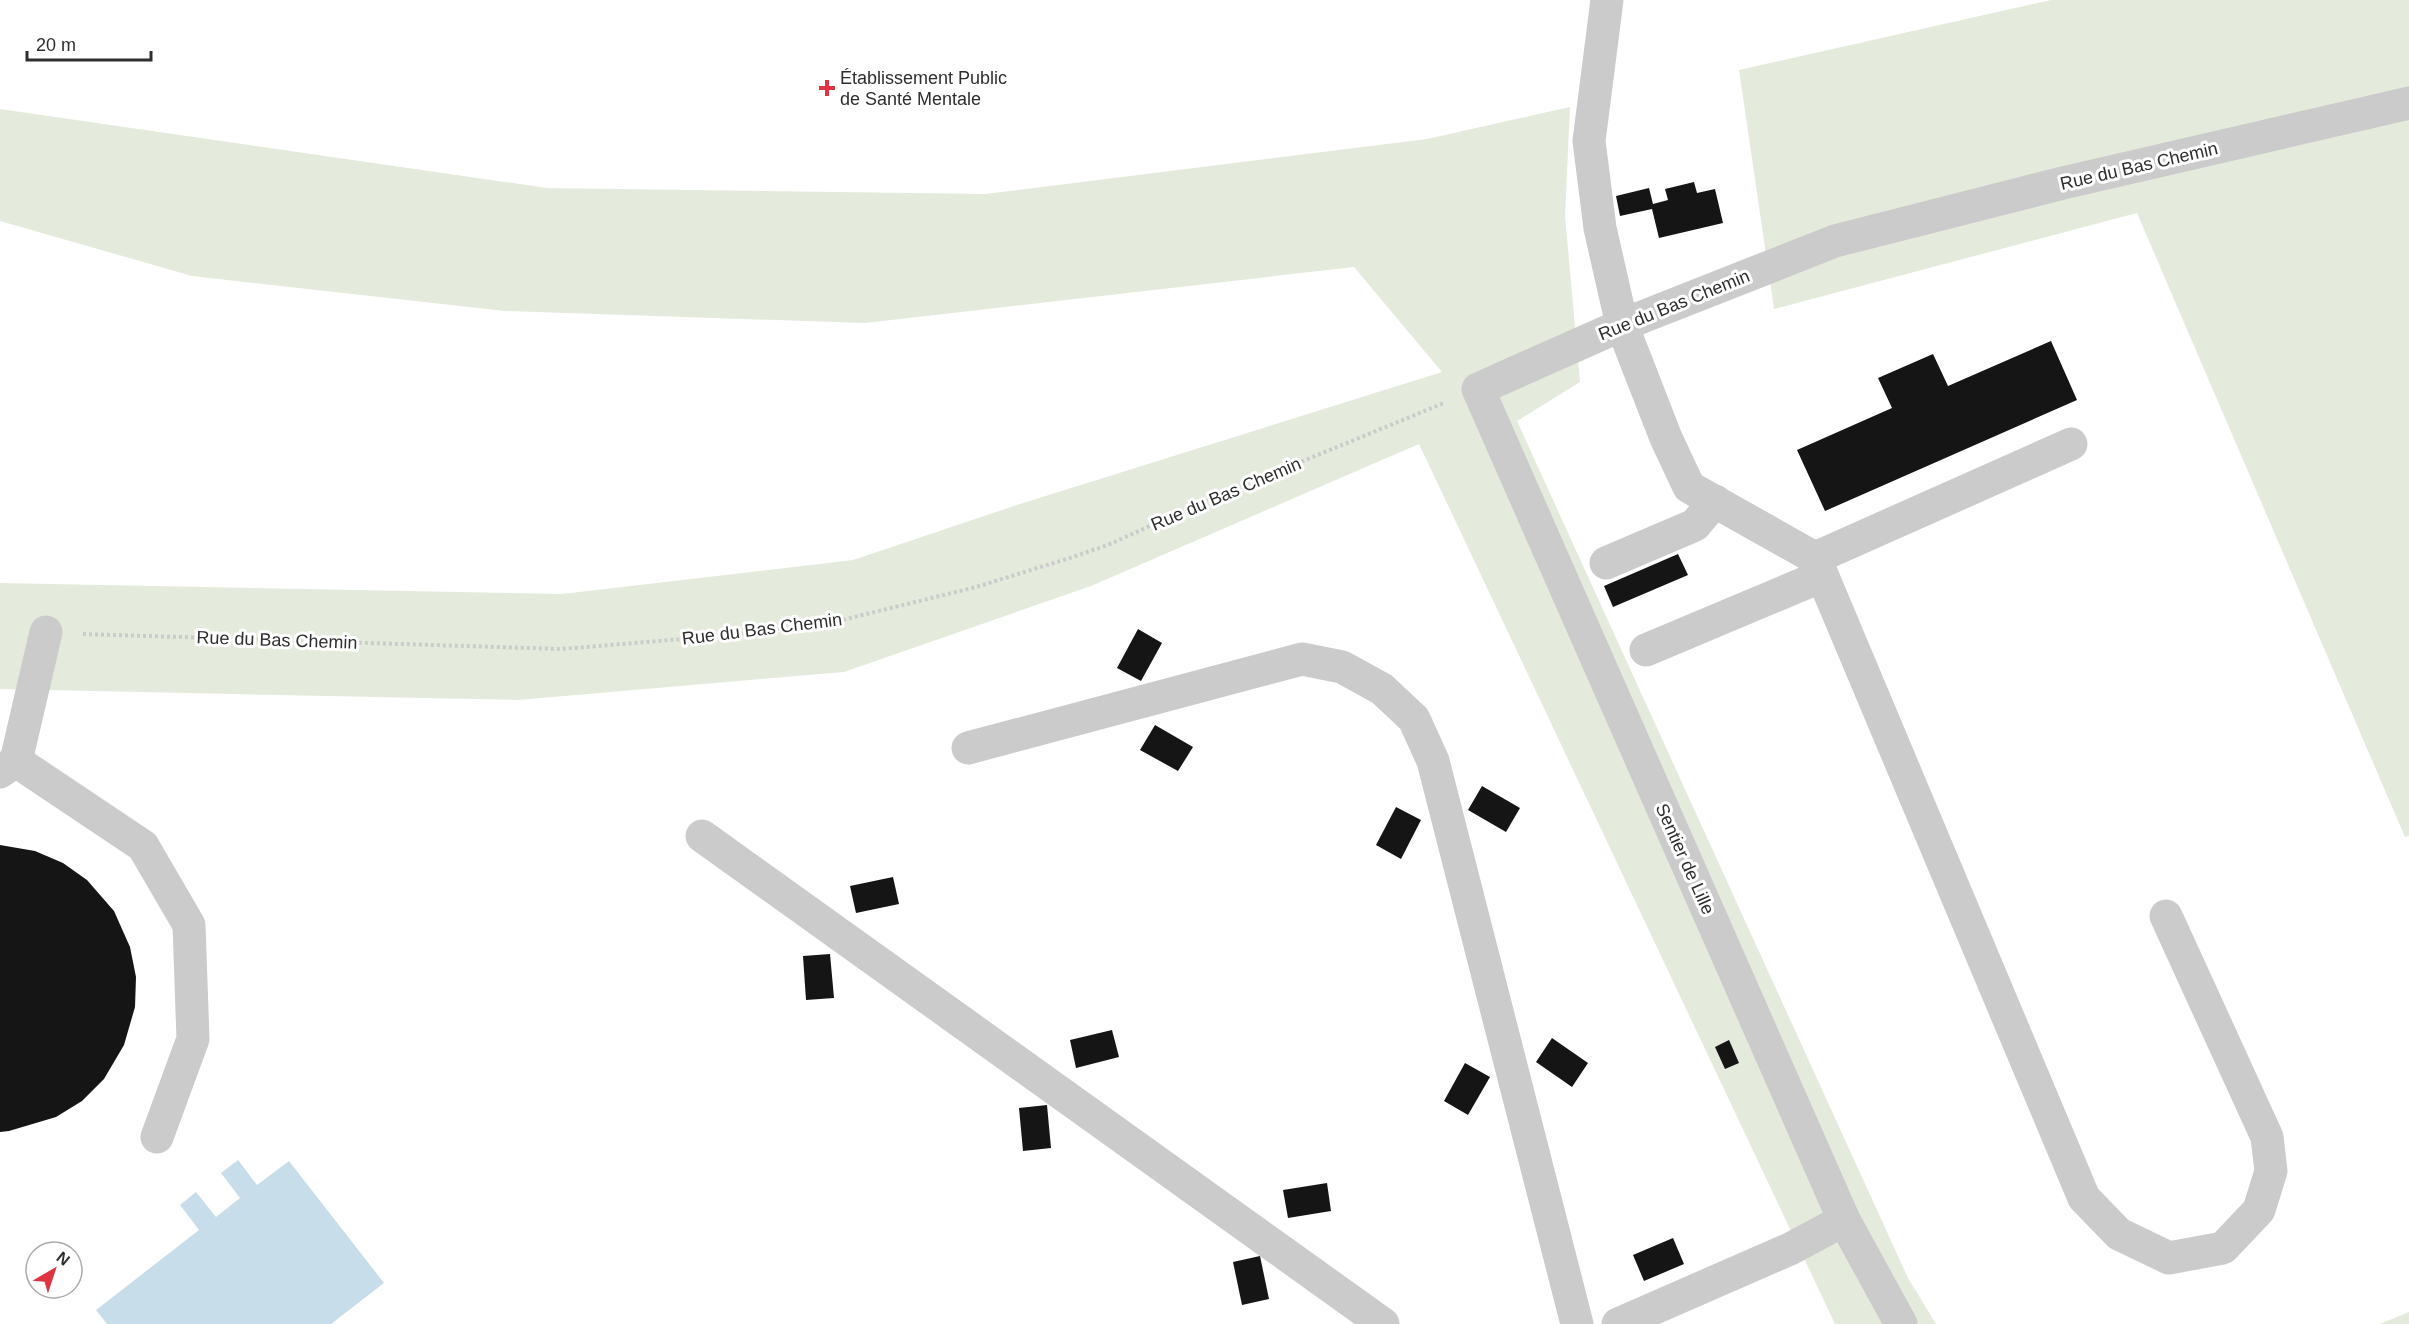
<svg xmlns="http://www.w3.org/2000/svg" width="2409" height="1324" viewBox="0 0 2409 1324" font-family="Arial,sans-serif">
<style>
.green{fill:#e4ebdc}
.water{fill:#c8ddea}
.building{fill:#151515}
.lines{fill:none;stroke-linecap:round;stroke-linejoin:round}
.path{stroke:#cbcbcb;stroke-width:4;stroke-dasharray:3 3;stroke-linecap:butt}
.minor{stroke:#cbcbcb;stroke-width:33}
.poi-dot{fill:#df3543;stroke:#fff;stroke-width:2}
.labels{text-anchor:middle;stroke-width:6;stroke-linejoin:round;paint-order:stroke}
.poi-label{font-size:18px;fill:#2e2e2e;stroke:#fff;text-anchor:start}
.street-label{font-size:18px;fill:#2e2e2e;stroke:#fff}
</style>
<rect width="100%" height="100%" fill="#fff"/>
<g class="green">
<polygon points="2051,0 2409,0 2409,836 2405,837 2137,213 1774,309 1739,70"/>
<polygon points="1570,107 1565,216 1580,382 1517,421 1908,1278 1936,1324 1835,1324 1419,444 1091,586 844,672 518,700 0,689 0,583 562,594 853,560 1020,504 1442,372 1354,267 865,323 505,311 192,276 0,221 0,109 547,188 985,194 1427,139"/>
<polygon points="2409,1312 2409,1324 2380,1324"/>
</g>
<polygon class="water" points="238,1160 257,1185 289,1161 384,1283 331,1324 107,1324 96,1310 199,1230 180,1205 196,1192 216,1217 240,1198 221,1173"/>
<g class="building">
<polygon points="1694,182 1697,193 1715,189 1723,223 1659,238 1652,209 1620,216 1616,196 1649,188 1653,204 1668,200 1665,189"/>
<polygon points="2051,341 2077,400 1825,511 1797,450 1892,408 1878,378 1933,354 1948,386"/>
<polygon points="1678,554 1688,575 1613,607 1604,586"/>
<polygon points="1138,629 1162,643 1141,681 1117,668"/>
<polygon points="1155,725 1193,747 1178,771 1140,750"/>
<polygon points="1482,786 1520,808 1506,832 1468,810"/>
<polygon points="1396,807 1421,820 1401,859 1376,845"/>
<polygon points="0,845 35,851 63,863 87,880 114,911 130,947 136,977 135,1007 124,1045 104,1079 82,1101 56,1117 9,1131 0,1132"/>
<polygon points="893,877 899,904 856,913 850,886"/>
<polygon points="830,954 834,998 806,1000 803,956"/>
<polygon points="1112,1030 1119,1057 1076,1068 1070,1040"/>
<polygon points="1552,1038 1588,1063 1572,1087 1536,1062"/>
<polygon points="1729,1040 1739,1063 1725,1069 1715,1047"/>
<polygon points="1465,1063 1490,1077 1468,1115 1444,1101"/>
<polygon points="1047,1105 1051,1148 1023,1151 1019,1108"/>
<polygon points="1327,1183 1331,1211 1288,1218 1283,1190"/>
<polygon points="1673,1238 1684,1264 1644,1281 1633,1255"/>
<polygon points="1260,1256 1269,1299 1242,1305 1233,1262"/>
</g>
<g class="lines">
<polyline class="path" points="83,634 561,649 721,636 834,622 976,587 1073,557 1110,544 1201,503 1444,403"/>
<g class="minor">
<polyline points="1607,0 1589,141 1600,228 1622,325 1666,438 1689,487 1815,558 2084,1198 2119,1234 2169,1258 2223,1248 2259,1210 2271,1171 2267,1137 2166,916"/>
<polyline points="1815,558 2071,444"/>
<polyline points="1606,563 1695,525 1715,501"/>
<polyline points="1646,650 1822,576"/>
<polyline points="968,748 1302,659 1342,667 1382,689 1414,719 1433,761 1577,1324"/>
<polyline points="16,761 46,632"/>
<polyline points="0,772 16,761 143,846 189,925 193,1039 157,1137"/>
<polyline points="702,836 1383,1324"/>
<polyline points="1618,1324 1790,1249 1844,1220"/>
<polyline points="1901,1324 1844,1220 1478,389 1622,325 1835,241 2063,183 2409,103"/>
</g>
</g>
<path class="poi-dot" d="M824 79h6v6h6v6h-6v6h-6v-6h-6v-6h6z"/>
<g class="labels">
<g class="poi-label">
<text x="840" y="84">Établissement Public<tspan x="840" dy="21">de Santé Mentale</tspan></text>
</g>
<g class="street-label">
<text transform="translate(2139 166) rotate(-13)" y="6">Rue du Bas Chemin</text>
<text transform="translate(1674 305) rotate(-22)" y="6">Rue du Bas Chemin</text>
<text transform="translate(1226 494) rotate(-23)" y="6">Rue du Bas Chemin</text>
<text transform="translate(762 629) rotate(-7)" y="6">Rue du Bas Chemin</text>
<text transform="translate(277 640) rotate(2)" y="6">Rue du Bas Chemin</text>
<text transform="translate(1685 859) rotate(66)" y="6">Sentier de Lille</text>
</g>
</g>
<g transform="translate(54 1270) rotate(39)"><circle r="28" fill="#ffffff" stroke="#ababab" stroke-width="1.5"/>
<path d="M0-4.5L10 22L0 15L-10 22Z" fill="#df3543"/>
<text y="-9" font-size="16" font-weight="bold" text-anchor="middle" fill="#2e2e2e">N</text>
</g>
<path d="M27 51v9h124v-9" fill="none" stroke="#2e2e2e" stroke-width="3"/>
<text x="36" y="51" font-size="18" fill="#2e2e2e" stroke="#ffffff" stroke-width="4.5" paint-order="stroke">20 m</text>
</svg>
